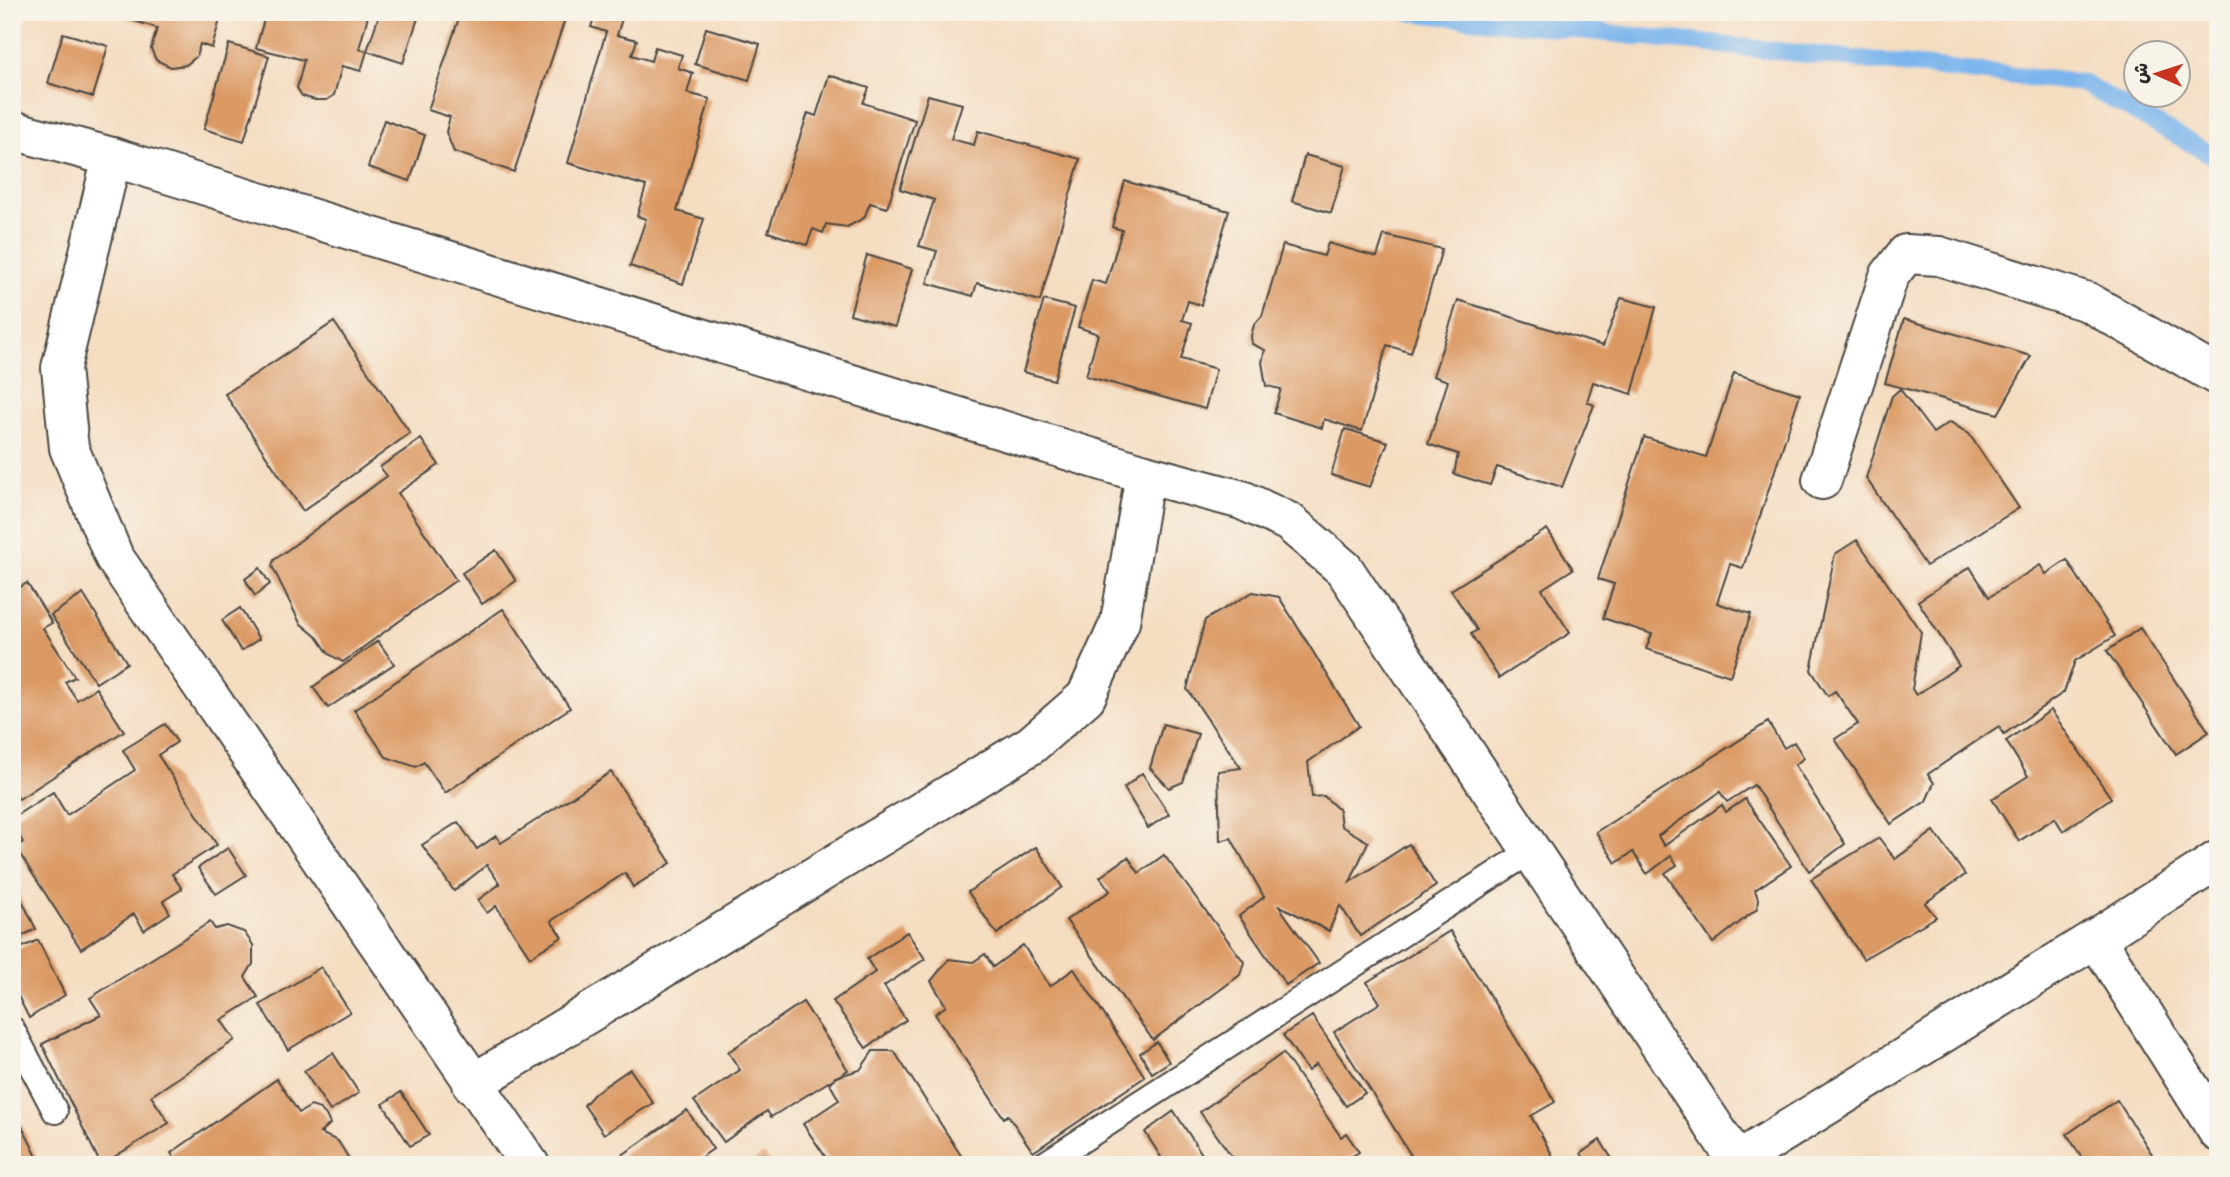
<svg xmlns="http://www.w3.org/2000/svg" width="2230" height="1177" viewBox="0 0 2230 1177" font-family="Mynerve,'Playpen Sans Arabic',sans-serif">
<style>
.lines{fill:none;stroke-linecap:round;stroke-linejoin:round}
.stream{stroke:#7cb5ec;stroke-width:18}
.building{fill:#db9963}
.service-casing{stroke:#494642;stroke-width:28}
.minor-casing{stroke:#494642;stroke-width:42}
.service{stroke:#fff;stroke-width:24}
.minor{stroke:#fff;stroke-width:38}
</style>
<rect width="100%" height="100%" fill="#f7f3e8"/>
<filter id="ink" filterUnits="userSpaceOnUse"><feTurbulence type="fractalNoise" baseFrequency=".0143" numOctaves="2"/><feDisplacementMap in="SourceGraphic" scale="14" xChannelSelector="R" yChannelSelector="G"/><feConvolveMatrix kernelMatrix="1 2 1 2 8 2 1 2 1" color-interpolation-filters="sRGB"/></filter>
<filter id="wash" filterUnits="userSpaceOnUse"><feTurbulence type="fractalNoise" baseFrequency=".00686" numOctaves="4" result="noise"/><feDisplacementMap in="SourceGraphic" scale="28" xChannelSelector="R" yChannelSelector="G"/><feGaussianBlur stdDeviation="1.57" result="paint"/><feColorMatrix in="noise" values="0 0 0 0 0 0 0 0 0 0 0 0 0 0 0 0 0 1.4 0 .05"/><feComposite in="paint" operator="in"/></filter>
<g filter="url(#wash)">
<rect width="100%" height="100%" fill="#f4ddc1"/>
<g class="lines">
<polyline class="stream" points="1408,12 2082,83 2218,158"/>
</g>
<g id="blocks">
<g class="building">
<polygon points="106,12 222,12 212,48 200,44 196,57 186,65 171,67 156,60 151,49 157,28"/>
<polygon points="266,12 369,12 359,49 367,51 361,71 342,66 334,95 327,100 315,100 302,96 297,88 304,60 256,48"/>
<polygon points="380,12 420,12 403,63 367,51"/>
<polygon points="461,12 555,12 566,16 514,172 454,152 446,132 450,117 428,110"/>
<polygon points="596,12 624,12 617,35 637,40 632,55 651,61 655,47 682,55 678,68 693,73 687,93 710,99 677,211 704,219 683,284 630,266 646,219 637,216 646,186 568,163 606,32 591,27"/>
<polygon points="706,28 760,44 749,80 695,64"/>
<polygon points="63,33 108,46 93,97 48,83"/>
<polygon points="229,44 269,56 244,141 204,129"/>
<polygon points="829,75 869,88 863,103 915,120 887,208 870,203 864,218 847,227 826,224 823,233 813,229 807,245 768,232 808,113 816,116"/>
<polygon points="928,95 962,104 951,139 974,145 978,131 1080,159 1040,301 977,283 973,296 927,283 937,251 919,246 934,200 900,189"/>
<polygon points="384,120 425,135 410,181 368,167"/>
<polygon points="1305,155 1345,166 1331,213 1292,201"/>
<polygon points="1125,181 1229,211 1201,305 1188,301 1182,320 1192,323 1181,359 1216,369 1205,409 1086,376 1098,334 1078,327 1092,280 1106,284 1122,230 1112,227"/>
<polygon points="1384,235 1442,249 1411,353 1387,345 1362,431 1324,419 1322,428 1274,413 1281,389 1266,386 1262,362 1265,350 1252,344 1251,336 1254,325 1262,316 1283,245 1324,256 1328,243 1377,257"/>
<polygon points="867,255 912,269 895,327 850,314"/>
<polygon points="1621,298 1656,307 1632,394 1593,382 1587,402 1594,405 1562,487 1497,467 1490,485 1454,474 1458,454 1428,444 1448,381 1433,376 1458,300 1603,346"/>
<polygon points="1044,300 1075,308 1054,380 1023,372"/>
<polygon points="1904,319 2031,356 1998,414 1885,383"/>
<polygon points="334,322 410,433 303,511 225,394"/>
<polygon points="1734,373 1800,394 1743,568 1730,564 1717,603 1751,614 1730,676 1646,649 1652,634 1603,618 1614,584 1598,579 1644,437 1706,457"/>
<polygon points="1900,389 1933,433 1950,422 1969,434 2019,508 1926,566 1866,478 1892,396"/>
<polygon points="1345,429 1388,442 1370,487 1331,475"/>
<polygon points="421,439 439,465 398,493 456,580 343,662 329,654 318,638 300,623 272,566 274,560 387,476 380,467"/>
<polygon points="1547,529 1573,569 1542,589 1570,633 1499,678 1471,634 1477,630 1451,590"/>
<polygon points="1857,540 1921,632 1912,689 1916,695 1959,666 1918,601 1970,567 1989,597 2040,565 2046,574 2067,560 2115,636 2075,661 2064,692 2004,734 1999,726 1928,774 1934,783 1926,801 1891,824 1835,739 1858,724 1835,691 1828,696 1811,670 1835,554"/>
<polygon points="496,550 516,581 482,604 462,573"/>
<polygon points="260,568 270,584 255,596 245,579"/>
<polygon points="27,583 52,623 43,628 75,677 65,682 77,700 96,688 124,731 19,799 12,789 12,592"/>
<polygon points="1253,592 1279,597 1359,726 1308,762 1312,797 1324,796 1339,810 1341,826 1368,842 1350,882 1409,844 1436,886 1360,936 1340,905 1329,931 1278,905 1319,963 1286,985 1239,916 1264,897 1231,838 1220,841 1218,771 1241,768 1187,689 1205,620"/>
<polygon points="83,594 127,663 96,683 51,615"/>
<polygon points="240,608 259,639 241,651 222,620"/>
<polygon points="503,609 570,708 445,793 424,762 416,767 386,757 354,710"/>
<polygon points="2140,628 2209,732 2176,754 2107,651"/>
<polygon points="378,641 394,664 328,708 313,687"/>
<polygon points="2051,710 2111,798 2063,831 2055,818 2019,841 1992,799 2028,776 2006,741"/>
<polygon points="1768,722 1784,748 1794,742 1804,758 1795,765 1845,844 1809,871 1754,785 1727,802 1720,792 1658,836 1664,846 1722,805 1726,812 1745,799 1791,866 1755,890 1758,899 1757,909 1713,943 1665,873 1677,865 1671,856 1647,874 1633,852 1616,863 1596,832"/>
<polygon points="165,724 177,742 158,755 217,845 172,874 182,889 163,901 170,913 144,930 134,914 81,949 16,848 23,842 12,824 12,818 53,792 67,815 135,770 123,750"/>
<polygon points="1163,724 1198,734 1183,782 1169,788 1150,768"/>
<polygon points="611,772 671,863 633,887 625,873 551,921 562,937 530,957 496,906 487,913 478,900 500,884 487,865 454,891 422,845 458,822 477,849 496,836 501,843"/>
<polygon points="1142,773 1169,814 1148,828 1124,788"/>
<polygon points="1934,831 1965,875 1925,903 1936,917 1863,959 1811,879 1879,838 1895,859"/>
<polygon points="1036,847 1062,887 997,934 968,892"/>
<polygon points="228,848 246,875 216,894 198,868"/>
<polygon points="1164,855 1244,962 1240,975 1153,1040 1066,920 1110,891 1100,877 1128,857 1139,873"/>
<polygon points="12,880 36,929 12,941"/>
<polygon points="210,922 215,929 227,926 244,932 253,945 253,964 245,977 258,997 221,1020 235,1040 151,1096 169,1123 101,1165 42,1044 101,1015 90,998"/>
<polygon points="1450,931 1555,1102 1531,1116 1556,1162 1551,1165 1417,1165 1334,1032 1380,1003 1367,982"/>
<polygon points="907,932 925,959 884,986 906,1020 866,1048 833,1001 875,972 867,959"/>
<polygon points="38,940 65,995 29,1018 12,984 12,952"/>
<polygon points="1023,945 1050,986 1074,969 1145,1077 1033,1152 1008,1115 1004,1118 935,1014 946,1006 931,981 949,959 973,962 985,954 993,967"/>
<polygon points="321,967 350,1012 288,1050 260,1005"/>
<polygon points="803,1002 848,1070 771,1117 767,1111 724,1142 694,1101 740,1070 728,1052"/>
<polygon points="1312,1016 1365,1093 1346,1106 1316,1064 1308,1071 1283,1035"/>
<polygon points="1157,1042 1169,1062 1152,1073 1140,1053"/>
<polygon points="873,1051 894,1051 967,1165 831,1165 803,1124 839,1100 830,1084 835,1077 860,1070"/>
<polygon points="333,1053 359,1093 330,1111 304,1071"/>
<polygon points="1283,1053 1341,1137 1346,1133 1359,1152 1346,1160 1349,1165 1238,1165 1200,1112"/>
<polygon points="630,1069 653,1103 604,1134 584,1105 595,1093"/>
<polygon points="277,1079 299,1113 311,1106 320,1109 326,1115 330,1124 320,1133 338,1141 353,1165 179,1165 171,1153"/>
<polygon points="401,1092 429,1135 410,1146 383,1104"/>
<polygon points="2117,1100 2159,1165 2086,1165 2067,1134"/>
<polygon points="12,1107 16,1114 41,1165 12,1165"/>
<polygon points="687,1110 713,1149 690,1165 627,1165 621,1156"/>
<polygon points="1174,1111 1209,1165 1166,1165 1145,1132"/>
<polygon points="1600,1140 1616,1165 1588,1165 1581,1153"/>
<polygon points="764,1154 772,1165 749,1165"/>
</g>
</g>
</g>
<g filter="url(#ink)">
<use href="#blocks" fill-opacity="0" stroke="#494642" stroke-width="2"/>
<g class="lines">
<defs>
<g id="service">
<polyline points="12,1029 55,1111"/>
<polyline points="1043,1165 1531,851"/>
</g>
<g id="minor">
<polyline points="12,130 112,157 1145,474 1242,500 1289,522 1344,569 1737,1161"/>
<polyline points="112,157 61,368 69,448 114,557 530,1165"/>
<polyline points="1822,480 1889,276 1906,254 1939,256 2088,302 2218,376"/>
<polyline points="2096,938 2218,1132"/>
<polyline points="472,1084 1031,745 1086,697 1120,622 1145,474"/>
<polyline points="1731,1165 2096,938 2218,860"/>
</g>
</defs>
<use href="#service" class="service-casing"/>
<use href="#minor" class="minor-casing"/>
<use href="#service" class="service"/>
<use href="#minor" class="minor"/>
</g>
</g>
<rect width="2230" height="1177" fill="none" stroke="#f7f3e8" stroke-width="42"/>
<g transform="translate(2157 74) rotate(273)"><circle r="33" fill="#f7f3e8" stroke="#a5a39c" stroke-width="2"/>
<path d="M0-5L12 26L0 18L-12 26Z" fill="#c8321e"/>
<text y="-10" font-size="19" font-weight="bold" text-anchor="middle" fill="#2b2b2b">ش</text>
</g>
</svg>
